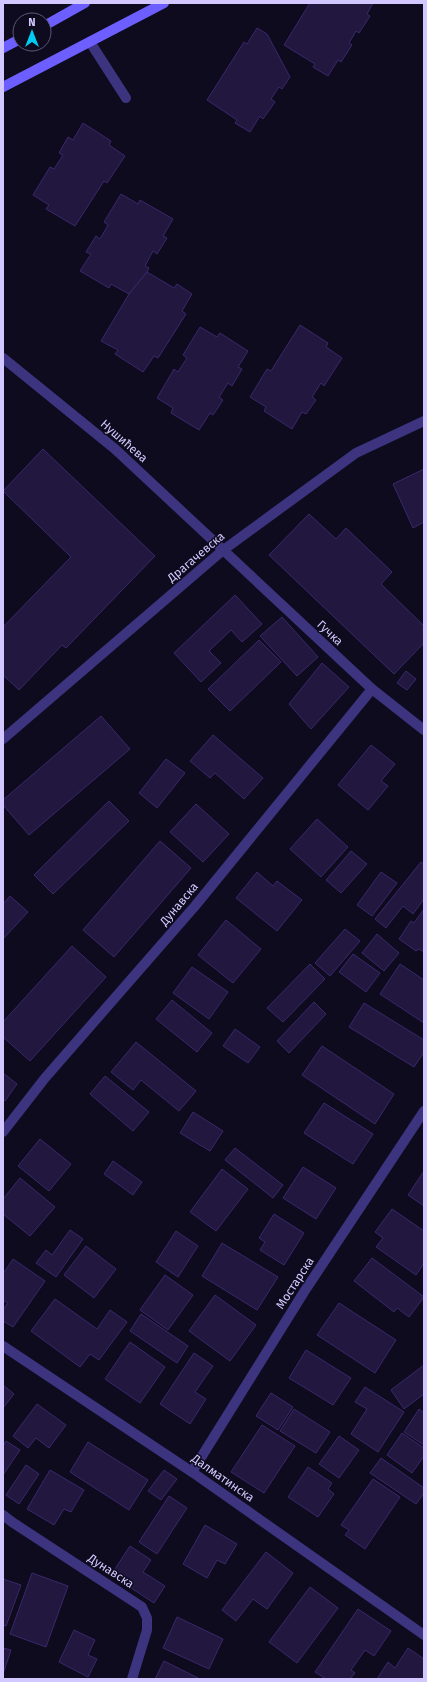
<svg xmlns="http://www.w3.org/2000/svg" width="427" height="1682" viewBox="0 0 427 1682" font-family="'Fira Sans',sans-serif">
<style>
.building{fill:#21173f;stroke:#3a286c}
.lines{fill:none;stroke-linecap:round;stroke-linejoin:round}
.lane{stroke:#3c347f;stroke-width:10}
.street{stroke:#3c347f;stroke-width:10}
.secondary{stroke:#6d5fff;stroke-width:10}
.labels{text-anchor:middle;stroke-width:3;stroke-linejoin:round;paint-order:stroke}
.street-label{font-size:12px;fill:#d2c8ff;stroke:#0f0b1e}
</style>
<rect width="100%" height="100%" fill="#0f0b1e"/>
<g class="building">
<polygon points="310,3 373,3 367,14 370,16 359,33 356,31 349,43 352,45 341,62 338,60 328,76 313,67 315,64 284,45"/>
<polygon points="257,28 267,34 290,77 282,89 279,87 271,99 275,102 263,119 260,116 250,132 235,123 237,120 207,100 244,42 247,44"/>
<polygon points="83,123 111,141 109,145 125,156 107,183 104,181 75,226 46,209 49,205 33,195 50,167 54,169 63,155 59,153 68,137 73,140"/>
<polygon points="121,194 138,204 140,200 173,219 163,236 167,238 157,254 153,251 145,266 149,268 147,272 129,294 111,284 109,288 80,271 91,254 86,252 96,236 100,239 108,225 104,222"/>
<polygon points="147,272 174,288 177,284 192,294 182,311 186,314 158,358 154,356 143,372 115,354 118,350 101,341 129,294"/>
<polygon points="300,325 328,343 326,347 342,358 324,386 321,383 312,397 316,400 306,414 302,412 292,429 264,411 266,407 250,397 267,369 271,371"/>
<polygon points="200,327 217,337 220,333 248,351 238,367 242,369 232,386 228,383 219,397 223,400 213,415 210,413 199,430 171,413 173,408 157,398 174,369 178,372 187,358 183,355"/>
<polygon points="43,449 155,556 66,648 62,645 19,690 3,675 3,627 71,557 3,491"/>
<polygon points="424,469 424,522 413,528 393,484"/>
<polygon points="309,514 336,539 346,528 392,572 381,584 424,626 424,643 394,674 269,555"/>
<polygon points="235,595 262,624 242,642 231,630 209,651 221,663 201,682 174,653"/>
<polygon points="282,617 318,657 297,676 260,636"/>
<polygon points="259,640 281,662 230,711 208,689"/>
<polygon points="322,663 349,687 311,729 289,704"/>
<polygon points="406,671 416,679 407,690 397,683"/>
<polygon points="101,716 130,749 29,835 3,805 3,800"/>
<polygon points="213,735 263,778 244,799 215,773 210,778 190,761"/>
<polygon points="371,745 395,764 381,781 388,786 368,810 338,785"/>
<polygon points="166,759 185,773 157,808 139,793"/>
<polygon points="109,801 129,821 53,894 34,875"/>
<polygon points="196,804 229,834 203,862 170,832"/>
<polygon points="317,819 348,847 321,877 290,849"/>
<polygon points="160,841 191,868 114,957 83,930"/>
<polygon points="351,851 367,864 341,893 326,880"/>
<polygon points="421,862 424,864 424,899 413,914 403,906 386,928 375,919"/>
<polygon points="257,872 273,886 277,881 302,900 277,931 236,898"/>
<polygon points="381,872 397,883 372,916 357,905"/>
<polygon points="10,896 28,912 3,939 3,904"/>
<polygon points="424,909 424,952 419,949 416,951 399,939 411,921 414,923"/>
<polygon points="226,920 261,949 233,983 198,955"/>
<polygon points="345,929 360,941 330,976 315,963"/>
<polygon points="377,934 399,953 384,971 362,953"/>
<polygon points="72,946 106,977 30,1061 3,1037 3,1022"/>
<polygon points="353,954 380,973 366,992 339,972"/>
<polygon points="310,964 325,979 283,1022 267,1008"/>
<polygon points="400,964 424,980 424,1023 380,994"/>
<polygon points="192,967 228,992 209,1019 173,993"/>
<polygon points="172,1000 212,1033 197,1052 156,1019"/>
<polygon points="314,1002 326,1014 289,1053 277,1041"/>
<polygon points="364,1003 424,1040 424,1052 414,1067 349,1027"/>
<polygon points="235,1029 260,1047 248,1063 223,1046"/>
<polygon points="136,1042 196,1091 179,1111 141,1080 133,1090 111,1072"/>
<polygon points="322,1046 394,1094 375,1124 302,1075"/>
<polygon points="3,1073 17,1084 5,1101 3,1099"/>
<polygon points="105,1076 149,1112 133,1131 90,1094"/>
<polygon points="324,1103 373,1134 353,1164 304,1133"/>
<polygon points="193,1112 223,1131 210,1151 180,1133"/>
<polygon points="40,1139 71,1164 49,1191 18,1166"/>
<polygon points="235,1148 283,1185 273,1198 225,1160"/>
<polygon points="113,1161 142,1182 133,1195 104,1174"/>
<polygon points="303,1167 336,1188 316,1219 283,1198"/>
<polygon points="222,1169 248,1189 216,1231 190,1212"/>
<polygon points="424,1171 424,1206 408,1195"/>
<polygon points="20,1178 55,1207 30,1236 3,1214 3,1199"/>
<polygon points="392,1209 424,1231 424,1263 416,1275 376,1247 383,1238 375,1232"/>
<polygon points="274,1214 304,1233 284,1265 260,1250 265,1242 259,1238"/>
<polygon points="70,1230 83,1239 56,1277 36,1263 46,1250 52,1255"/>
<polygon points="176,1231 198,1246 178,1277 156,1262"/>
<polygon points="222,1243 278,1277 257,1310 202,1276"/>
<polygon points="86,1246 116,1269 94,1298 64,1275"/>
<polygon points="372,1258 424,1297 409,1317 397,1308 394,1312 354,1281"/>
<polygon points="13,1259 45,1281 13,1327 3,1321 3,1310 8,1303 3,1300 3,1274"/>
<polygon points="165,1275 193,1295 168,1330 140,1310"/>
<polygon points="215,1295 256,1325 230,1361 189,1331"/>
<polygon points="55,1299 97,1329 110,1310 127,1322 99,1360 90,1354 80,1367 31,1331"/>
<polygon points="339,1303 396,1340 375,1373 317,1335"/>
<polygon points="141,1314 188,1346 177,1363 130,1331"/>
<polygon points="130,1342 165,1367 140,1403 105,1379"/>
<polygon points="306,1350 351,1378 333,1405 289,1378"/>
<polygon points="194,1353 213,1366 195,1392 206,1399 190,1424 160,1404"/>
<polygon points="424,1365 424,1394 404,1409 391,1390"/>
<polygon points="3,1385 14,1394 3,1408"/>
<polygon points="365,1387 404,1412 378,1452 351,1434 367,1409 355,1402"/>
<polygon points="271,1393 293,1407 278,1430 256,1416"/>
<polygon points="37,1404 66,1425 49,1448 36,1438 28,1448 13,1436"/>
<polygon points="294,1409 330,1432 316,1453 280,1431"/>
<polygon points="419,1409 424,1413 424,1445 404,1432"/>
<polygon points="262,1425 295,1446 264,1493 231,1472"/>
<polygon points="402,1433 424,1448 424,1456 412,1473 387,1455"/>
<polygon points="339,1436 359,1450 339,1478 319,1464"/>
<polygon points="6,1441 20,1450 3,1475 3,1446"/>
<polygon points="88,1442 148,1480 129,1510 70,1472"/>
<polygon points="381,1458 424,1488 424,1493 416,1504 370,1473"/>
<polygon points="26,1465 39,1474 19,1504 6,1495"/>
<polygon points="308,1467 332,1483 328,1489 334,1494 318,1517 288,1497"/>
<polygon points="50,1470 84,1490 71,1512 64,1509 54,1525 27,1509"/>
<polygon points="164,1470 177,1479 161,1500 148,1491"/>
<polygon points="373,1479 400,1497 365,1549 345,1535 349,1530 341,1525"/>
<polygon points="169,1496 187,1508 157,1554 139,1542"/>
<polygon points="205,1525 237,1544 225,1564 217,1560 207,1578 183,1564"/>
<polygon points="130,1546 151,1560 143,1572 165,1586 154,1603 111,1575"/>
<polygon points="266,1552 293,1573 267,1609 253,1599 236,1621 222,1610"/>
<polygon points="32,1573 68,1586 46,1647 10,1634"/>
<polygon points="3,1579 21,1585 6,1626 3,1625"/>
<polygon points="310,1587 338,1608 297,1663 269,1642"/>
<polygon points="358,1609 391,1631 374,1656 365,1650 351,1670 355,1673 350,1679 326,1679 315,1672"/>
<polygon points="177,1617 223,1639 209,1669 163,1648"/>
<polygon points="74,1630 95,1640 88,1655 97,1659 88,1677 59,1662"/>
<polygon points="3,1648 11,1650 3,1674"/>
<polygon points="408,1648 424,1659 424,1679 377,1679 388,1662 395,1668"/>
<polygon points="164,1661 200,1679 155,1679"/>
</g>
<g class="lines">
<polyline class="lane" points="90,42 126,98"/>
<g class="street">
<polyline points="3,358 115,449 372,689 424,730"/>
<polyline points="3,739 222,551 356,453 424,421"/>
<polyline points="3,1132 45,1078 195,906 372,689"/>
<polyline points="3,1346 192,1472 424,1635"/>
<polyline points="192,1472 304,1292 424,1111"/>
<polyline points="3,1515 12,1522 142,1607 147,1618 147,1630 132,1679"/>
</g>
<g class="secondary">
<polyline points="44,26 85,3"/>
<polyline points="3,48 20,39"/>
<polyline points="3,87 164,3"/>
</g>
</g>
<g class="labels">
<g class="street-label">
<text transform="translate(124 441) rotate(41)" y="4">Нушићева</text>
<text transform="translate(196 557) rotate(-40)" y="4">Драгачевска</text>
<text transform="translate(330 633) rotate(43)" y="4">Гучка</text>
<text transform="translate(179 904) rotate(-50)" y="4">Дунавска</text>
<text transform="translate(295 1283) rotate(-57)" y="4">Мостарска</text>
<text transform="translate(223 1478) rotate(35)" y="4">Далматинска</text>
<text transform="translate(111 1571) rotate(33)" y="4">Дунавска</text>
</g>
</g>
<rect width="427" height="1682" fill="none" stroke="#d2c8ff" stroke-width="8"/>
<g transform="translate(32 32)"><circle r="19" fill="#0f0b1e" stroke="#5d5778"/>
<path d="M0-3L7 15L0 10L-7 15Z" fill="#00cbf3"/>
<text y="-6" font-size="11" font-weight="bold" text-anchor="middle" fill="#d2c8ff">N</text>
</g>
</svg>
